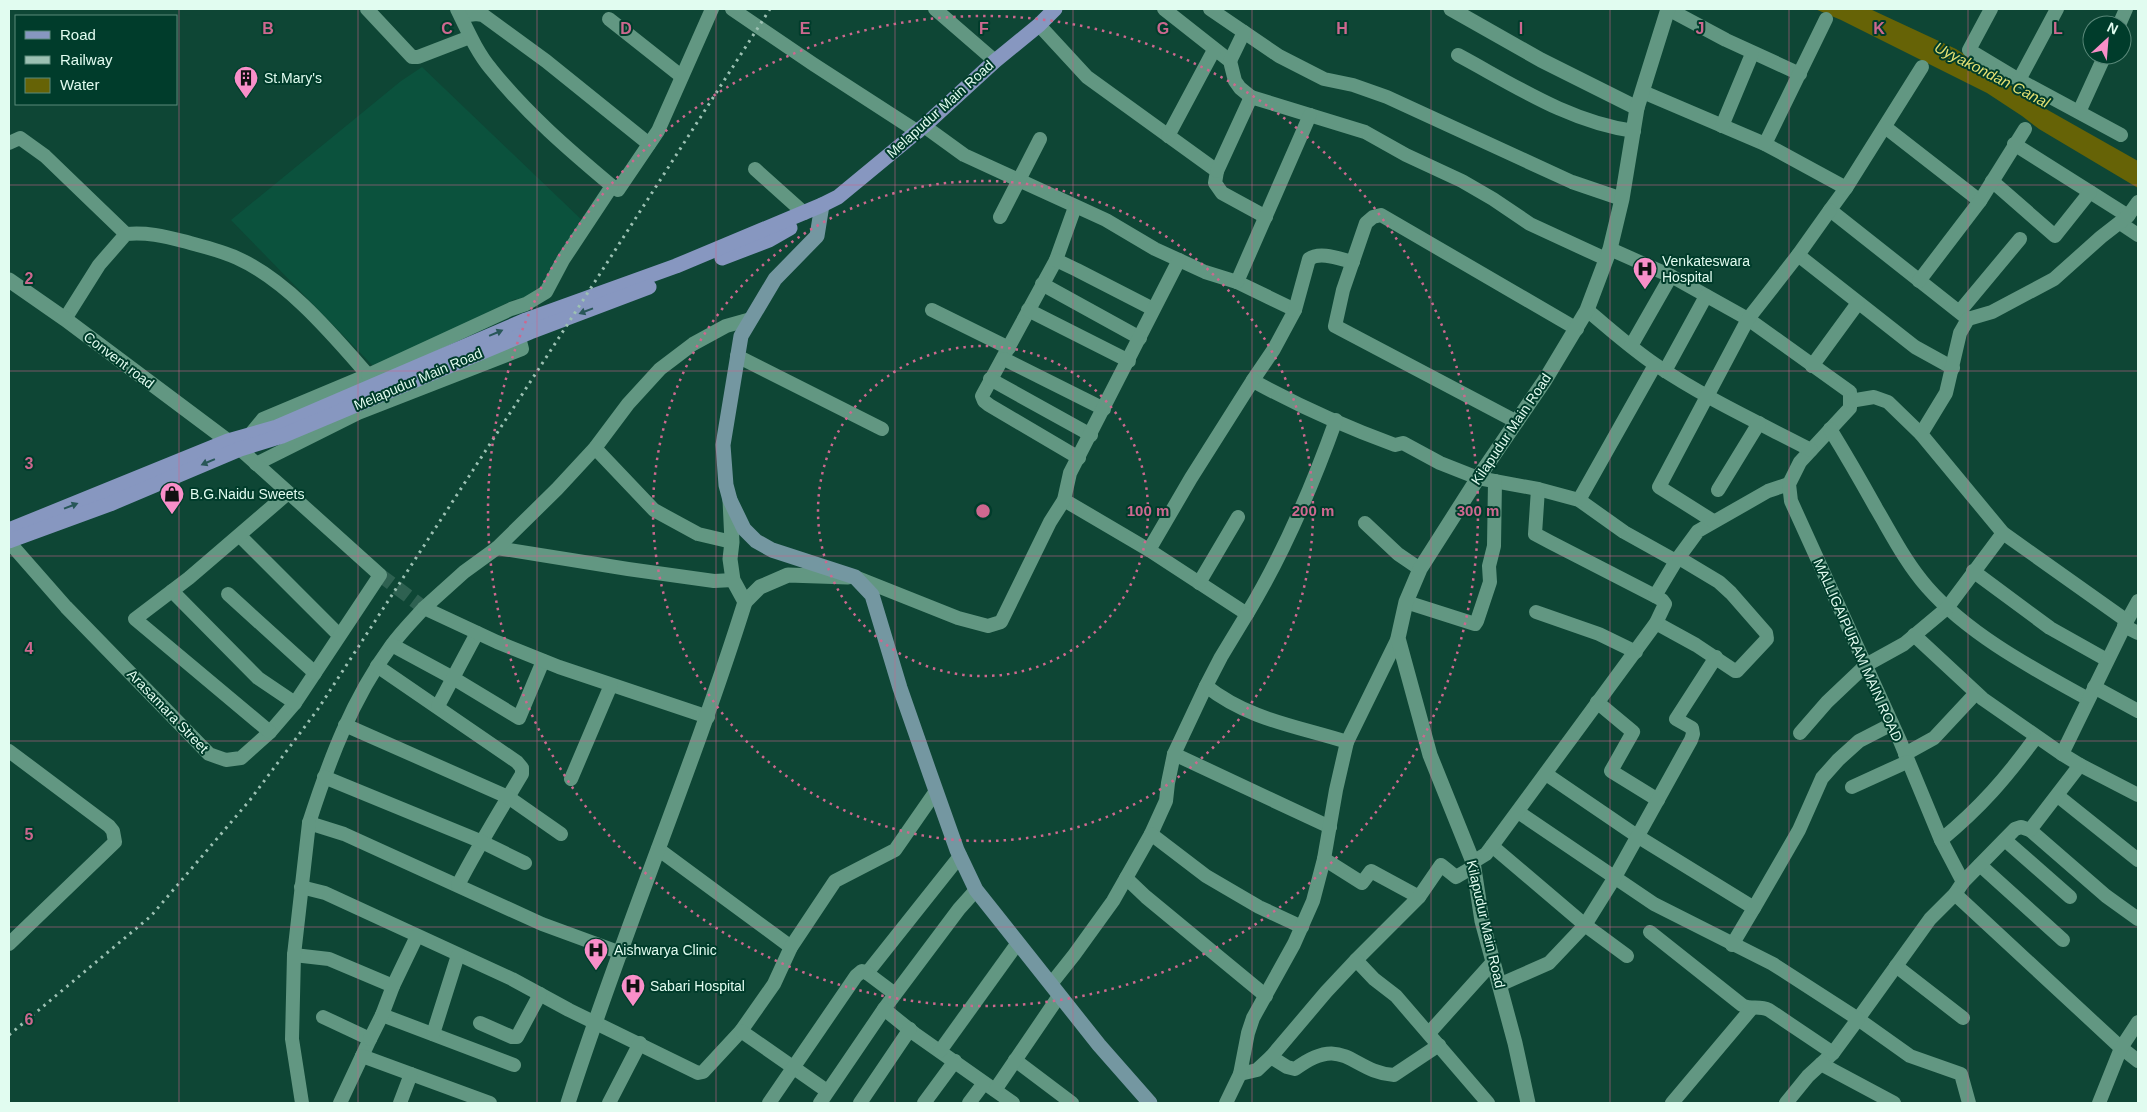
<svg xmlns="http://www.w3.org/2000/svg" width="2147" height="1112" viewBox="0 0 2147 1112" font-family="Helvetica,sans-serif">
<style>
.built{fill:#0b523d}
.water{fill:#666306}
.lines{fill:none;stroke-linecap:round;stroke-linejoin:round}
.minor-tunnel{stroke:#2e6151;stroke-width:14;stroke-dasharray:14 7;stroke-linecap:butt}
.minor{stroke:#629782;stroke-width:14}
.tertiary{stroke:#629782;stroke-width:15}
.secondary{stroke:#7497a1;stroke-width:15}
.primary{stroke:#8797c0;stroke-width:15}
.rail{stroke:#9cc1b3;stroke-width:3;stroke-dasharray:2.5 5;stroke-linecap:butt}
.oneway{fill:#285758}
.grid{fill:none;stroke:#cd688f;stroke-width:1;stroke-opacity:0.55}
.ring{fill:none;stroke:#cd688f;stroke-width:2.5;stroke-dasharray:2.5 5}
.labels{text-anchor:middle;stroke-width:4;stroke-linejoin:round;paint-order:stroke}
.poi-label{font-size:14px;fill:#e1fcf0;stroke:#003c2b;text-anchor:start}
.street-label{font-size:14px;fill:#e1fcf0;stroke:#003c2b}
.water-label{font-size:15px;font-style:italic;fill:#e4e173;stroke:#003c2b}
.grid-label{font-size:16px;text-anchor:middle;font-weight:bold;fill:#cd688f;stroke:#003c2b;stroke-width:4;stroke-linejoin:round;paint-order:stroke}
.centre{fill:#cd688f;stroke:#003c2b;stroke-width:2.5}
.ring-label{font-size:15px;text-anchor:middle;font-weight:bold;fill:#cd688f;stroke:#003c2b;stroke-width:4;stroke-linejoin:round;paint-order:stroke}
</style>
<rect width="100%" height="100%" fill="#0e4635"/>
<polygon class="built" points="422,67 585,223 555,259 539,291 525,301 515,299 375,368 231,220 401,81"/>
<polygon class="water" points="1815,9 1870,9 1956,49 2046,109 2138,161 2138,188 2039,129 2022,116 1987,93 1841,20"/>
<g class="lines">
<polyline class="minor-tunnel" points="380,575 424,608"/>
<g class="minor">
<polyline points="367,9 412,57 418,57 470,37"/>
<polyline points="732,9 813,64 918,132"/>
<polyline points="935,9 995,61"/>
<polyline points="1164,9 1230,61 1235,81 1240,88 1251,97"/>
<polyline points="1210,9 1279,56 1324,79 1353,85 1387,97 1572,182 1622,199"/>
<polyline points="1668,9 1726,40 1800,74"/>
<polyline points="1991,9 1969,50 2019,80 2121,135"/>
<polyline points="461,16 476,14 483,15 546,61 649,144"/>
<polyline points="609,19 681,76"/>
<polyline points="1039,25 1087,77 1217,171 1215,183 1222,193 1266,217"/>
<polyline points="2119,25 2126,9"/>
<path d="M1458,55c56,30 111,67 176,76"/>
<polyline points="1230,61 1244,32"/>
<polyline points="2019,80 2057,9"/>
<polyline points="1643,92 1765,144 1846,188 1830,210 1968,319"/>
<polyline points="2079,112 2105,55"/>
<path d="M924,126l40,29 142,65 49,29 50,23 32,10 58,28 -21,39 -21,31 4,3c44,24 91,45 138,62l8,-2 37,20 38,15 60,11 41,11 45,32 52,29 22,-30 70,-40 21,-7"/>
<polyline points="1722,126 1752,54"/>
<polyline points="1885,127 1980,201"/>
<polyline points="1168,136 1214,50"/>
<polyline points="9,143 20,138 45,156 126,234"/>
<polyline points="1765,144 1826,19"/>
<polyline points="2014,144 2128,216"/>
<polyline points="755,169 804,213"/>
<polyline points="1217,171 1251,97 1365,132 1406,155 1462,181 1493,199 1530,224 1606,259"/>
<polyline points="1992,181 2055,236 2090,192"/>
<polyline points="612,186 618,190 658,131 712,9"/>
<polyline points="1846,188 1922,67"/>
<polyline points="1075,207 1056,260 982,396 984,401 989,405 1079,458"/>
<polyline points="1000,217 1040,139"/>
<polyline points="2120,223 2138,235"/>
<polyline points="1610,249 1671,276 1748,319 1850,392 1850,408 1800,462 1789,484 1791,501 1900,741 1941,840 1963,882 1955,894 1930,919 1858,1019 1910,1056 1961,1074 1969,1103"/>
<polyline points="1798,255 1915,347 1953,368"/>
<polyline points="1056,260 1077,270 1153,309"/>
<polyline points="1919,281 1980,201 2025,129"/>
<polyline points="1237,282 1310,115"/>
<polyline points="1042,284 1140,338"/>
<polyline points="932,310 1009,348"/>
<polyline points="1028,310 1129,361"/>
<path d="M1295,310l14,-51c11,-8 31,0 44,3"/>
<path d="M1587,310c23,19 45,39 69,55 49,33 103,58 155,85"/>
<polyline points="1960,311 2020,239"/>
<path d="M65,319l34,-54 27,-31c20,-2 38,2 57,7 18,5 37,9 54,17 51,23 95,76 131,117l-105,44 -14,17"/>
<polyline points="1631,346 1671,276"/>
<polyline points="737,356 882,429"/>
<polyline points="1004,359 1104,409"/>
<polyline points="1812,366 1858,303"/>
<polyline points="1665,371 1706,296"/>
<path d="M368,375l143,-66 15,-5 20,-12 17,-32 49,-74c-43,-36 -86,-73 -121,-117 -15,-18 -24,-40 -34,-60"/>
<polyline points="990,379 1091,435"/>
<polyline points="1850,401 1874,397 1888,402 1921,434"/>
<polyline points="1517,422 1335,326 1343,290 1366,223 1373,217 1381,215 1577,329"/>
<path d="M1830,429c16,26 31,52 46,79 16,27 30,55 51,79 42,48 107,82 161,112"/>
<polyline points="595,448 654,510 698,534 732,542"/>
<polyline points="256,464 358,413 522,349 516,326"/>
<polyline points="1538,489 1535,534 1550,542 1655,596 1676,561"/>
<polyline points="1718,490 1759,423"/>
<path d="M1064,500l85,50 98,64c37,-61 65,-127 89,-194"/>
<polyline points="1579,500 1655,365"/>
<polyline points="1713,521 1659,487 1748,319 1798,255 1830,210"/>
<polyline points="1365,523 1398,554 1420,569"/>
<polyline points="240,536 339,635"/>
<polyline points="9,542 66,607 209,754 226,760 241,758 270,732 295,703 380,575 240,449"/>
<polyline points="497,548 628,569 714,581 733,580"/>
<polyline points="1149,550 1191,478 1253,380"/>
<polyline points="1973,571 2050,628 2107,660"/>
<polyline points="855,577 958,618 988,626 1001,622 1050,522 1064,500 1070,473 1179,260"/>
<polyline points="1199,583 1238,517"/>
<polyline points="172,591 258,678 295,703"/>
<polyline points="228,594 315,673"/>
<polyline points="1406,602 1475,624 1477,621 1490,582 1489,566 1494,546 1495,481"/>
<path d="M424,608c-11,12 -23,24 -33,38 -39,53 -62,115 -82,177l35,11 198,90 79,29"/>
<polyline points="1536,612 1599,634 1636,652"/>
<path d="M1247,614l-26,43 -15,29c43,34 91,40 141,56"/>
<polyline points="2127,621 2138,601"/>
<polyline points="1656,623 1696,645 1735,671 1737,671 1767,639 1766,633 1731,593 1719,582 1679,558"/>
<polyline points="2124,626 2138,633"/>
<polyline points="1914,635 1983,699 2062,754"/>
<polyline points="392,645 453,678 519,718 543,661"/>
<path d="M377,666l140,96 5,6v6c-22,37 -44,72 -64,111"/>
<polyline points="2094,687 2138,711"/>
<polyline points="1597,702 1633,732 1611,771 1658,800"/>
<polyline points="438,706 477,633"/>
<polyline points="708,717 559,667 497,642 424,608 464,572 497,548 557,489 595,448 628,404 660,369 693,344 726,326 751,319"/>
<polyline points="345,725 508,797 561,834"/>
<polyline points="270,732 135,619 189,578 288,493"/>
<polyline points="1800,733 1827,702 1866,665 1904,644 1947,608 2003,533"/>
<polyline points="9,751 109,826 113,831 115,842 9,944"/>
<polyline points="1174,754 1330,827"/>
<polyline points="1905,754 1934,738 1976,693"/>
<polyline points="2080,765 2138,795"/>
<polyline points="1546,774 1637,836 1754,908 1732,945"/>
<polyline points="324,777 480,841 525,863"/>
<polyline points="571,779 611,685"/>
<polyline points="1852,787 1907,762"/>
<polyline points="2058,796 2138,860"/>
<polyline points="1518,812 1654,904 1773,964 1858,1019 1833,1053 1808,1076 1786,1103"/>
<polyline points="2030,830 2106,896 2138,919"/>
<polyline points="1151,834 1166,801 1168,783 1174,754 1206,686"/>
<path d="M1941,840c40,-33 65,-62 95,-103"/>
<polyline points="2005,840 2070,897"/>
<polyline points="1492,846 1585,925 1627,956"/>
<polyline points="658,849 791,947"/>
<polyline points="1324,859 1362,883 1371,871 1419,897"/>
<polyline points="1473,862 1486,854 1492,846 1656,623 1665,604 1662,600 1655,596"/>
<polyline points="1980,865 2063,940"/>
<polyline points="1126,878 1146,897 1266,996"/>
<polyline points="1963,882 2015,829 2021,827 2030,830 2080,765 2062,754 2127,621 2003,533 1921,434 1946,393 1960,333 1968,319 1992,312 2054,279 2101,237 2128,216 2138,202"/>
<polyline points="301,887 325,893 512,979 569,1010 698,1073 703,1072 741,1031 774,984 791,947 835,881 895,850 936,791"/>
<polyline points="976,890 959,909 884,1009 915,1034 1013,1103"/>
<polyline points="1955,894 2119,1046 2138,1061"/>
<polyline points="1754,908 1799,830 1822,778 1838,760 1859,741 1892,724"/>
<path d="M1650,932l92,73c9,5 17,0 27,5l64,43"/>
<polyline points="294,955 329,959 393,986"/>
<polyline points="1356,960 1419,897 1441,865 1456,877 1473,867"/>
<polyline points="1896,966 1963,1018"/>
<polyline points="867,973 960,856"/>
<polyline points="1051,984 1074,955 1113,901 1151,834 1206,876 1259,907 1302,927"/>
<polyline points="1499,985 1549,963 1585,925 1615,877 1691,740 1693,734 1692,728 1676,719 1716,657"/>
<polyline points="382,1015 514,1065"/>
<polyline points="323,1017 370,1039 340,1103"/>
<polyline points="480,1023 512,1037 517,1037 540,994"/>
<polyline points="741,1031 827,1091"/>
<polyline points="1429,1033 1492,963"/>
<polyline points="433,1034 458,955"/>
<polyline points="370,1039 382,1015 393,986 417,936"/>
<polyline points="940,1051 1017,944"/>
<polyline points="362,1056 490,1103"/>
<path d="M1271,1057l16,10 8,2c49,-37 56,3 99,6l45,-30"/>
<polyline points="1015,1060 1072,1103"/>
<polyline points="1821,1064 1894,1103"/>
<polyline points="1240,1074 1257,1070 1271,1057 1326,992 1356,960 1374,979 1396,996 1488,1103"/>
<polyline points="995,1090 1059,996"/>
<polyline points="302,1103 292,1039 294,955 309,823"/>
<polyline points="400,1103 411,1074"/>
<polyline points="609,1103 640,1043"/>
<polyline points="769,1103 856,976 862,971 867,973 895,994"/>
<polyline points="820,1103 884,1009"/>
<polyline points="860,1103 910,1029"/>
<polyline points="924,1103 955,1061"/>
<polyline points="969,1103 984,1083"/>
<polyline points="1226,1103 1240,1074 1248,1033 1253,1018 1294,944 1313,901 1324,859 1336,790 1347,742 1398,638"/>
<polyline points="1672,1103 1752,1008"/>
<polyline points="2099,1103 2121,1048 2138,1022"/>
</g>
<g class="tertiary">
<polyline points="1451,9 1541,60 1637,108"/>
<polyline points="9,280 65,319 236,447"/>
<polyline points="745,602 760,587 788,575 848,577"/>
<path d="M568,1103c54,-169 124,-332 177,-501l-12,-22 -3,-21 2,-17 -2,-42"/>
<polyline points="1528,1103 1515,1043 1482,921 1473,862 1430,755 1398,638 1406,602 1420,569 1478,478 1545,380 1587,310 1610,249 1622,199 1637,108 1668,9"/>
</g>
<polyline class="secondary" points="822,205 817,236 775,279 741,336 723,445 726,485 730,500 744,529 756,541 772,550 855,577 872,595 900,688 930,774 957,850 976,890 1099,1045 1150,1103"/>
<g class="primary">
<polyline points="722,258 769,240 790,228"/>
<polyline points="9,530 228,441 277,427 526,320 676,266 822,205 838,197 924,126 995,61 1039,25 1055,9"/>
<polyline points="9,541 110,504 240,449 282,436 530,332 649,287"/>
</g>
<polyline class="rail" points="9,1035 151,916 250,800 318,709 560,336 770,9"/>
</g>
<defs><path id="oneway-solid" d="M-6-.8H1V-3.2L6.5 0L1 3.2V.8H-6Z" transform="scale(1.25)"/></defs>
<g class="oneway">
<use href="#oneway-solid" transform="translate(586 311) rotate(159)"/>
<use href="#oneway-solid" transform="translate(496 333) rotate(-23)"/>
<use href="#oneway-solid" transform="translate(208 462) rotate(157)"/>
<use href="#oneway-solid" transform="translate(71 506) rotate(-21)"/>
</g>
<path class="grid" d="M179,9v1094M358,9v1094M537,9v1094M716,9v1094M895,9v1094M1073,9v1094M1252,9v1094M1431,9v1094M1610,9v1094M1789,9v1094M1968,9v1094M9,185h2129M9,371h2129M9,556h2129M9,741h2129M9,927h2129"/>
<g class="ring">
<circle cx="983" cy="511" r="165"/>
<circle cx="983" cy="511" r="330"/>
<circle cx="983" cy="511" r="495"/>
</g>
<defs>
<symbol id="building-pin" viewBox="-11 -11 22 30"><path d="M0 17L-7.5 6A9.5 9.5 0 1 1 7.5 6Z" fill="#f98fc9" stroke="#003c2b"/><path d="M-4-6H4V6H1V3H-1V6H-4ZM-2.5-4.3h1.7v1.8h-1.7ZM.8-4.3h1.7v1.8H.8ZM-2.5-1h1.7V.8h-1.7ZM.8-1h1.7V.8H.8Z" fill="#111"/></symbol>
<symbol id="hospital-pin" viewBox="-11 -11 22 30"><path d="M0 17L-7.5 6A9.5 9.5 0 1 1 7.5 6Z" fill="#f98fc9" stroke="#003c2b"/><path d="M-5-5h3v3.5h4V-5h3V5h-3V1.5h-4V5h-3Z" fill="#111"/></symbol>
<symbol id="shop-pin" viewBox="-11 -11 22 30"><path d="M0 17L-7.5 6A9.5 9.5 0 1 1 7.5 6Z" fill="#f98fc9" stroke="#003c2b"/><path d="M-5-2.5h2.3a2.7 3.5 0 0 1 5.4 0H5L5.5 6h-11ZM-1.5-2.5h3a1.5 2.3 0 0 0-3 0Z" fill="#111"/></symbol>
</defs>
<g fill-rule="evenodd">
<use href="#building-pin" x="232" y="64" width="28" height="38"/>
<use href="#hospital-pin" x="1631" y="255" width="28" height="38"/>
<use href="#shop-pin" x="158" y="480" width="28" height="38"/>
<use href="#hospital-pin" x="582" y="936" width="28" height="38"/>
<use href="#hospital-pin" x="619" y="972" width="28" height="38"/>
</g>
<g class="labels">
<g class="poi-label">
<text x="264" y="83">St.Mary's</text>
<text x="1662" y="266">Venkateswara<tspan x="1662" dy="16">Hospital</tspan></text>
<text x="190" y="499">B.G.Naidu Sweets</text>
<text x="614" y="955">Aishwarya Clinic</text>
<text x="650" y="991">Sabari Hospital</text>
</g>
<g class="street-label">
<text transform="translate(940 109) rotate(-42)" y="5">Melapudur Main Road</text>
<text transform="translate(119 360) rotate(37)" y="5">Convent road</text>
<text transform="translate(418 379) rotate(-23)" y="5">Melapudur Main Road</text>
<text transform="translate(1511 429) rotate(-56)" y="5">Kilapudur Main Road</text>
<text transform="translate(1858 650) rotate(66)" y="5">MALLIGAIPURAM MAIN ROAD</text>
<text transform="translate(168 711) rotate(46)" y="5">Arasamara Street</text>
<text transform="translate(1486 924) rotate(77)" y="5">Kilapudur Main Road</text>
</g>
<g class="water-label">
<text transform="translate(1992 75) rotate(27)" y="5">Uyyakondan Canal</text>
</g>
</g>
<g class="grid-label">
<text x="268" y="34">B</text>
<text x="447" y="34">C</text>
<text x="626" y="34">D</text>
<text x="805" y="34">E</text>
<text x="984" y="34">F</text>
<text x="1163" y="34">G</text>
<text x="1342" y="34">H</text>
<text x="1521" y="34">I</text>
<text x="1700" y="34">J</text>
<text x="1879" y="34">K</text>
<text x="2058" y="34">L</text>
<text x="29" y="284">2</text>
<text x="29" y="469">3</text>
<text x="29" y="654">4</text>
<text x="29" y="840">5</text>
<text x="29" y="1025">6</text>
</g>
<circle cx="983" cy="511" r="8" class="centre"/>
<g class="ring-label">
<text x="1148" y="516">100 m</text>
<text x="1313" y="516">200 m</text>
<text x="1478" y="516">300 m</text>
</g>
<rect width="2147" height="1112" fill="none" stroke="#e1fcf0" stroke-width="20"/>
<rect x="15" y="15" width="162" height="90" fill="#003c2b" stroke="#5a897a"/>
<rect x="25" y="31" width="25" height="8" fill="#8797c0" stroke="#5a897a"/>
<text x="60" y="40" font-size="15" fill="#e1fcf0">Road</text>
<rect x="25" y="56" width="25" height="8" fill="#9cc1b3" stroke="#5a897a"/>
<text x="60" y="65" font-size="15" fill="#e1fcf0">Railway</text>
<rect x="25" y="78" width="25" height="15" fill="#666306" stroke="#5a897a"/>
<text x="60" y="90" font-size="15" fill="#e1fcf0">Water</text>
<g transform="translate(2107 40) rotate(26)"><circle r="24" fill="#003c2b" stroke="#5a897a"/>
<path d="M0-4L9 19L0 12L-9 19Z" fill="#f98fc9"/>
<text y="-8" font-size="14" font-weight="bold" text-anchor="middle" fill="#e1fcf0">N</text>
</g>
</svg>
